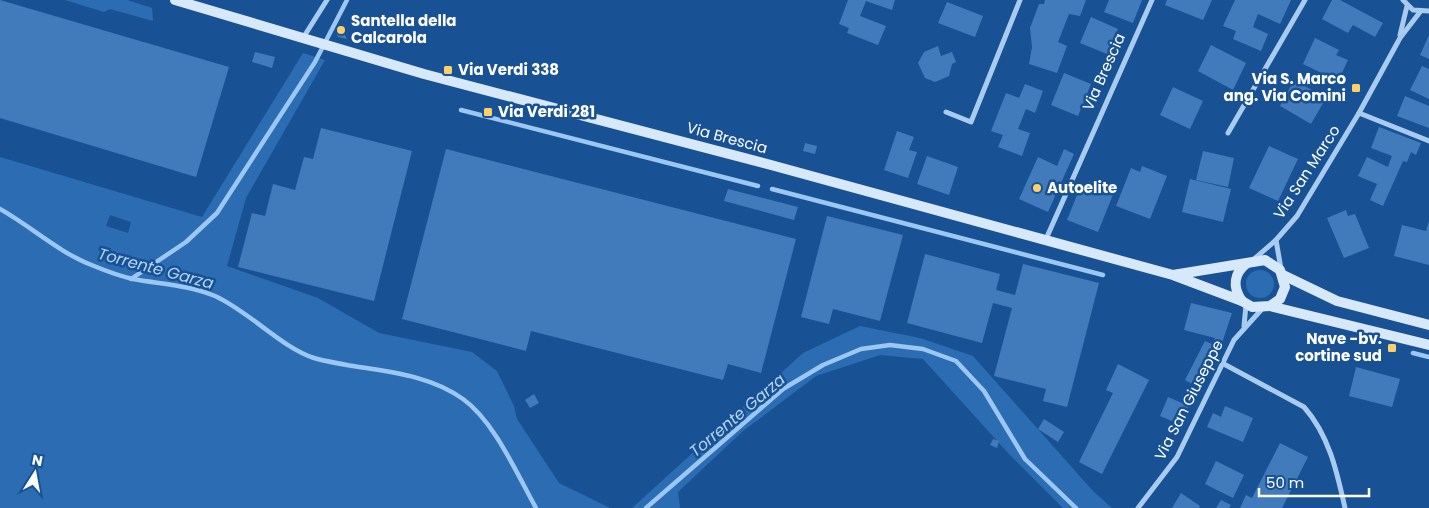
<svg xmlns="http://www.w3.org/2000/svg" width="1429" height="508" viewBox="0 0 1429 508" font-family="Poppins,sans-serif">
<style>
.green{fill:#2c6cb3;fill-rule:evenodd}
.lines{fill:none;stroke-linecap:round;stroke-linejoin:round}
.stream{stroke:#9cc7f3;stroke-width:4.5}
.building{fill:#417bbc}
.street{stroke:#a9cbf0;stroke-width:5}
.secondary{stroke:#d7e8fb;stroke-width:10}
.poi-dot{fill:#ffd069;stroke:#185295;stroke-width:2}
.labels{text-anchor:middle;stroke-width:5;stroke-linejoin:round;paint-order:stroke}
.poi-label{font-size:15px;font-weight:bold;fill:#fff;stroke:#185295;text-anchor:start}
.street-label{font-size:15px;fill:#fff;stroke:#185295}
.water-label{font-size:16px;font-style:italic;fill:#b6d5f7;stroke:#185295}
</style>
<rect width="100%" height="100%" fill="#185295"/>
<g class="green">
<polygon points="65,0 127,0 152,8 153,21 110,9 104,12"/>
<path d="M303,53l22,7 -79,138 -19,68 91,32 61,35 93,19 25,19 17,35 3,13 42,64 51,25h-610v-351l202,60zM110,215l21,7 -3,11 -22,-7z"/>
<circle cx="1260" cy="284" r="14"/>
<polygon points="860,326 920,338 973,356 1093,491 1112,508 1063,508 1009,454 923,359 880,355 816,376 743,431 678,492 680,508 632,508 803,353"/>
</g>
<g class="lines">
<g class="stream">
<polyline points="461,110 758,186"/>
<polyline points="772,189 1103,275"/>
<path d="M0,209c32,18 59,44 94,57 12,5 26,10 39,13 27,5 56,6 82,17 35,16 67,52 99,62 50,14 106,10 149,41 31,22 54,75 73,109"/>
<polyline points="131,279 186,242 217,213 315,62 347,0"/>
<polyline points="1413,353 1429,357"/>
<polyline points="646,508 783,389 823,365 861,349 890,345 923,349 956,361 984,391 1025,459 1076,508"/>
</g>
</g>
<g class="building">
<polygon points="0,0 229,67 196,177 0,118"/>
<polygon points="848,0 895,0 892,10 866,1 860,16 886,26 878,45 847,33 849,28 839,24"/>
<polygon points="1045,0 1086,0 1080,16 1069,14 1058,42 1067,46 1057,73 1029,64 1032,47 1030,28 1039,4 1044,4"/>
<polygon points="1109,0 1142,0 1133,23 1104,12"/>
<polygon points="1167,0 1212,0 1203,20 1165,5"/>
<polygon points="1235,0 1291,0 1280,24 1258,14 1253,27 1268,34 1261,51 1233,39 1236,31 1223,26"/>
<polygon points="1332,0 1340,0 1383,23 1375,37 1353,25 1348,33 1322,19"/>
<polygon points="947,2 983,16 975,37 938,23"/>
<polygon points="1091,17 1118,29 1107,54 1080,43"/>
<polygon points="341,27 347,39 338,37 336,33"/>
<polygon points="1429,35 1429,59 1420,55"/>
<polygon points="1315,38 1339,50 1336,55 1348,60 1338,81 1303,64"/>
<polygon points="1211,45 1246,63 1233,90 1198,71"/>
<polygon points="938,46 941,56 952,52 956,62 952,64 949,76 935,82 925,78 918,63 924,52"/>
<polygon points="255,52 275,57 272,68 252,62"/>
<polygon points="1422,66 1429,69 1429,99 1410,90"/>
<polygon points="1064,73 1091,84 1078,116 1051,105"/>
<polygon points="1294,80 1326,98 1311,124 1280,106"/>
<polygon points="1025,84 1043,91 1035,113 1026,109 1018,129 1030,133 1022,156 998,147 1003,135 991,131 1006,93 1019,98"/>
<polygon points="1173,87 1203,101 1190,129 1160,115"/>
<polygon points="1405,96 1429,106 1429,128 1397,116"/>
<polygon points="1379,127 1421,143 1416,155 1411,152 1407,162 1403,161 1383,206 1370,200 1377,184 1358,176 1367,157 1388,167 1390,161 1392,156 1371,148"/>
<polygon points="321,128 412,151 374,301 238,267 252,213 265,216 273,184 295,190 304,157 313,159"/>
<polygon points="897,131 914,137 909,150 917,152 908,178 884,170"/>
<polygon points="805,143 817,146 815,154 803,151"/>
<polygon points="1269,146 1298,159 1278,201 1249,188"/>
<polygon points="446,149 796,239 761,373 728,364 723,380 531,331 526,351 402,319"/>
<polygon points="1064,149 1074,154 1048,212 1019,199 1038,157 1057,166"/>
<polygon points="1203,151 1234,158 1228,187 1196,180"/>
<polygon points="927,156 958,167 949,195 917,184"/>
<polygon points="1142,166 1167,176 1150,219 1116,206 1131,168 1140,172"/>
<polygon points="1190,179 1231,189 1223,222 1182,212"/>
<polygon points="1088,181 1109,189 1111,185 1116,187 1098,232 1067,220 1079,190 1084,192"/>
<polygon points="728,189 798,207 794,220 724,201"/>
<polygon points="1346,210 1348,216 1355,214 1369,248 1344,258 1327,218"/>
<polygon points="827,216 903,235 880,321 833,309 829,324 801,317"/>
<polygon points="1429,221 1429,265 1394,256 1402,225 1426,231"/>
<polygon points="925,254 1000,274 996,290 1015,295 1023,264 1099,283 1067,407 1043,401 1046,389 994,376 1012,308 993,303 982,343 907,323"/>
<polygon points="1191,303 1232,313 1223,340 1206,376 1200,373 1194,385 1185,380 1205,341 1212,344 1215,338 1184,330"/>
<polygon points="1118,364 1149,380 1102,474 1079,462 1113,393 1106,390"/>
<polygon points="1356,367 1400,379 1392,407 1349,396"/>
<polygon points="534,394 539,403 530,408 525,400"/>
<polygon points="1168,397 1189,406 1181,425 1160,416"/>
<polygon points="1225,406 1253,418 1243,442 1207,427 1213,413 1221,417"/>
<polygon points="1044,419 1064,432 1058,442 1038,429"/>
<polygon points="993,439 999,441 997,448 990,445"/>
<polygon points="1280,443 1308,457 1282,508 1240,508 1246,495 1252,498"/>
<polygon points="1216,461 1244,475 1233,498 1205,484"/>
<polygon points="1181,493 1200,506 1199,508 1172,508"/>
<polygon points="1221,500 1231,505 1229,508 1216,508"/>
</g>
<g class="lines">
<g class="street">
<polyline points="1403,0 1413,10 1429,11"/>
<polyline points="1400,35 1407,6"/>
<polyline points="303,38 327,0"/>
<polyline points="946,112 971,122 1020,0"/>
<polyline points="1359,113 1429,141"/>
<polyline points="1228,133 1305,0"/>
<polyline points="1046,239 1152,0"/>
<polyline points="1276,240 1281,269"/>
<polyline points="1253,260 1276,240 1297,216 1359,113 1400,38 1420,12"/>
<polyline points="1244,326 1246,305"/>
<path d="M1222,363l82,44c25,28 33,65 41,101"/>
<polyline points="1138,508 1177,457 1234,340 1262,309"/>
</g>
<g class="secondary">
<polyline points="175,0 424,74 771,165 1173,275 1242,301 1252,307 1270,306 1280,299 1285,287 1280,270 1265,260 1173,275"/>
<polyline points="1283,275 1337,301 1429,325"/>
<path d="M1242,301c-10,-14 -8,-28 5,-38"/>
<polyline points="1270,306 1429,345"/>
</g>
</g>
<g class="poi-dot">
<circle cx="341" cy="30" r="5"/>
<rect x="443" y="65" width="10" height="10" rx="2.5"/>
<rect x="1351" y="83" width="10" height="10" rx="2.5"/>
<rect x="483" y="107" width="10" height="10" rx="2.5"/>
<circle cx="1037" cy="188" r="5"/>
<rect x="1387" y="343" width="10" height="10" rx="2.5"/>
</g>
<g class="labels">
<g class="poi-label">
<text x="351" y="26">Santella della<tspan x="351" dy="17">Calcarola</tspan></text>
<text x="458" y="75">Via Verdi 338</text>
<text x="1346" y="84" text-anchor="end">Via S. Marco<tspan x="1346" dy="17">ang. Via Comini</tspan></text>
<text x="498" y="117">Via Verdi 281</text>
<text x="1047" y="193">Autoelite</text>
<text x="1382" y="344" text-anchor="end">Nave -bv.<tspan x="1382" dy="17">cortine sud</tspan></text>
</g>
<g class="street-label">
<text transform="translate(1104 72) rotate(-66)" y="5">Via Brescia</text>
<text transform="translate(727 138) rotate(15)" y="5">Via Brescia</text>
<text transform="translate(1307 172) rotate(-57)" y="5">Via San Marco</text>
<text transform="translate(1189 400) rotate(-63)" y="5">Via San Giuseppe</text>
</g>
<g class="water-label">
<text transform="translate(156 268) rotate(15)" y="6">Torrente Garza</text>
<text transform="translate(737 415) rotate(-40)" y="6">Torrente Garza</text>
</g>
</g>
<g transform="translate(35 473) rotate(11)" stroke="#185295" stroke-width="4" paint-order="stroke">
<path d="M0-4L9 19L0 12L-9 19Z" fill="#ffffff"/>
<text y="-8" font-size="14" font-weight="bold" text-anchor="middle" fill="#ffffff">N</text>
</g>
<path d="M1259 488v8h110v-8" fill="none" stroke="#ffffff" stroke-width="2.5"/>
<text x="1266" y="488" font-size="15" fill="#ffffff" stroke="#185295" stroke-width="4" paint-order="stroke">50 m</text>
</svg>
